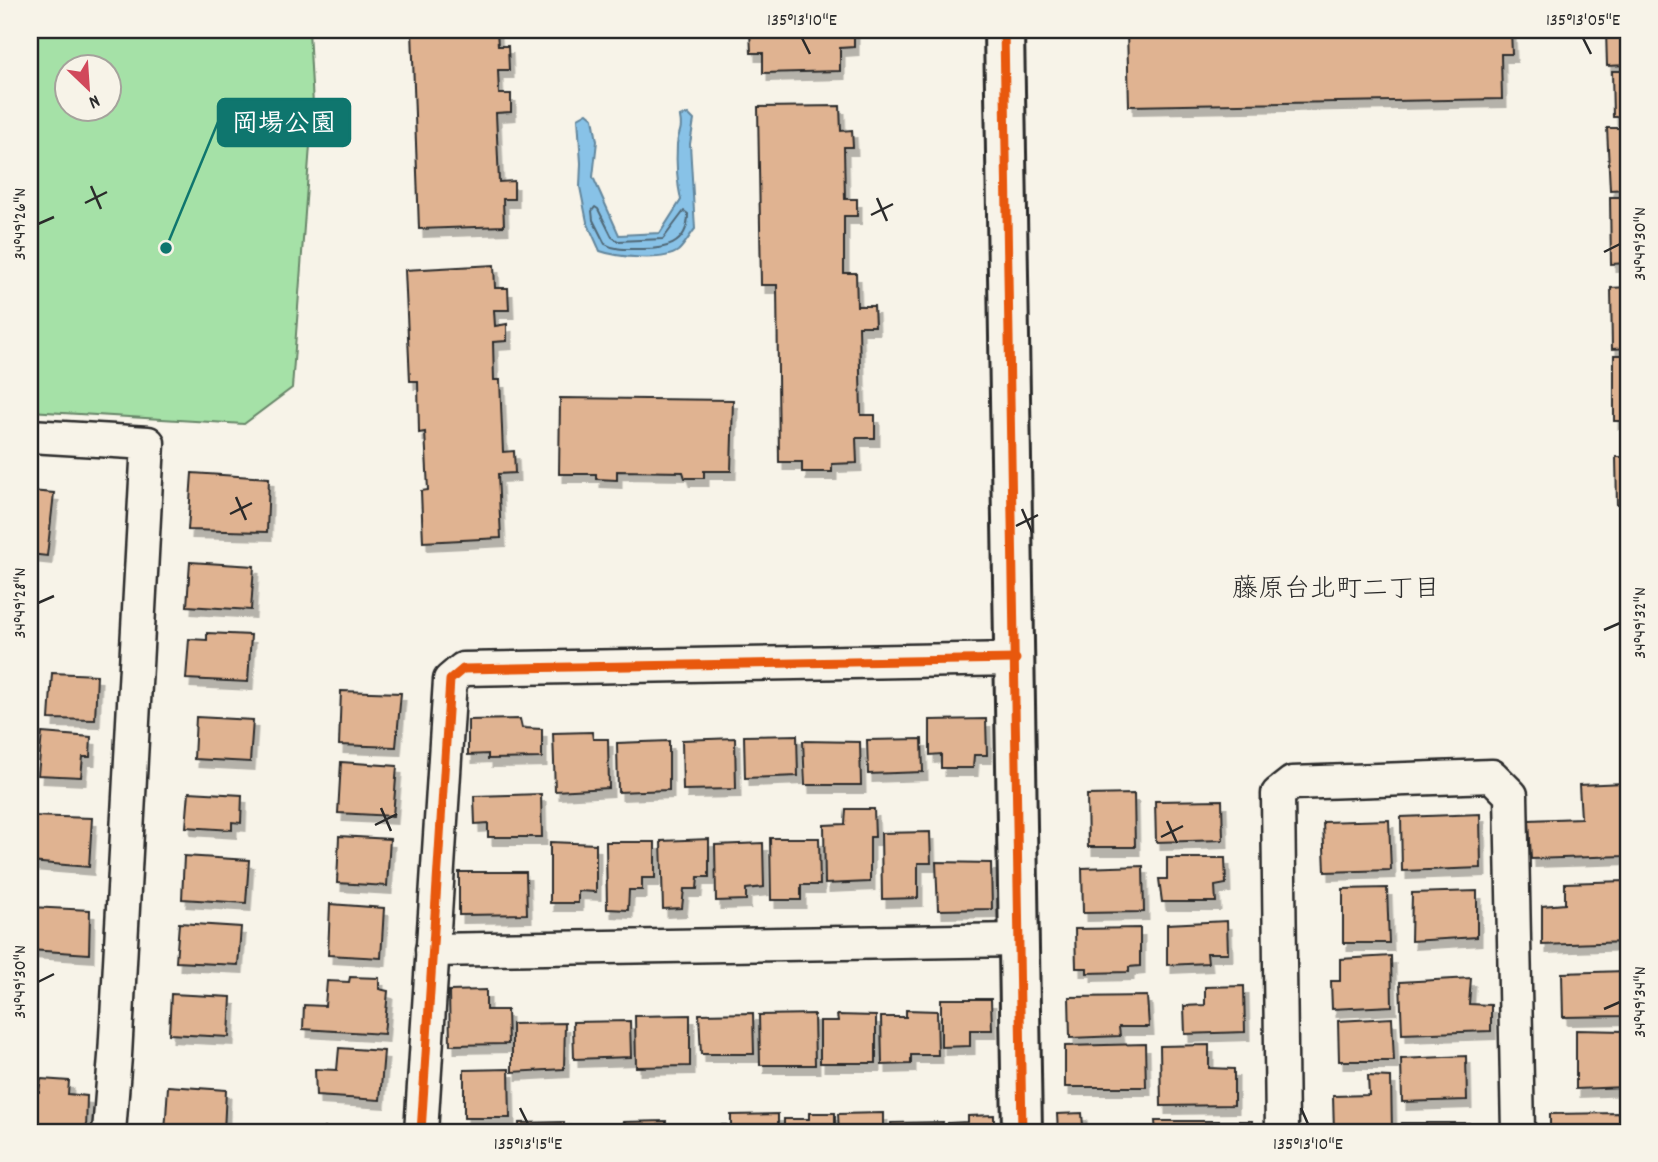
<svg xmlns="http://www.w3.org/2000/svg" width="1658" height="1162" viewBox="0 0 1658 1162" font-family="Dekko,'Klee One',sans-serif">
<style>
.green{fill:#a5e1a7;stroke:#688669;stroke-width:2;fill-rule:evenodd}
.water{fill:#88c2e7;stroke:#63869c;stroke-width:2}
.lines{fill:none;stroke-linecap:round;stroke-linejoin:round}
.shore{stroke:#506776;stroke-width:2}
.building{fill:#e0b391;stroke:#2b2b2b;stroke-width:2;filter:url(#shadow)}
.street-casing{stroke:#2b2b2b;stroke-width:37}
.secondary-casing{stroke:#2b2b2b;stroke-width:44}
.street{stroke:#f7f3e8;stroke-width:32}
.secondary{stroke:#f7f3e8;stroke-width:38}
.cycleway-casing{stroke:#f7f3e8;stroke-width:13}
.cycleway{stroke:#e8590c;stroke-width:9}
.ticks{fill:none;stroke:#2b2b2b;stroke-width:2.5}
.labels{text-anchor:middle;stroke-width:5;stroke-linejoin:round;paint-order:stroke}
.neighbourhood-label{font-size:26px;fill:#2b2b2b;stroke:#f7f3e8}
.leader{fill:none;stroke:#0f766e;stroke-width:2.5}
.callout-dot{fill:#0f766e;stroke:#f7f3e8;stroke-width:2.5}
.callout{fill:#0f766e;stroke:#0f766e;stroke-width:2.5}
.callout-label{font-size:26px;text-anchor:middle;font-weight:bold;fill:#fff}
.neatline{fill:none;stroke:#2b2b2b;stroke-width:2.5}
.ticks-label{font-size:18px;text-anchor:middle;fill:#2b2b2b}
</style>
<defs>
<filter id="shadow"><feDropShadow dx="4.5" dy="8" stdDeviation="0" flood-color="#0004"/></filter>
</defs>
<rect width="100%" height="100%" fill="#f7f3e8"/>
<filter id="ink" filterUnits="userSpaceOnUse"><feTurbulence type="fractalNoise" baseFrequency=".0143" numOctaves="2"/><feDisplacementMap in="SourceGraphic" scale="14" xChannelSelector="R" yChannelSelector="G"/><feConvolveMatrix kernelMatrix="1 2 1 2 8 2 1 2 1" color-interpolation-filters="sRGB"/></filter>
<g filter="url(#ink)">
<path class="green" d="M30,30h279l4,75 -21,283 -48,36 -214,-13zM66,66h42v42h-42z"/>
<path class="water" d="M587,113l6,5 4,23 -4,36 26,58 41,-2 21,-33c-4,-18 -5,-38 -4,-56 1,-12 6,-13 3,-27l8,-3 6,6 -4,24 5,85c-5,6 -11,17 -17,22 -15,11 -61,6 -78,0l-13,-29 -7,-35 1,-24 -3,-45z"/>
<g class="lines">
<path class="shore" d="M595,207l3,2 14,28 6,4 45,-2 21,-28 4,3c0,32 -24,36 -51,35 -11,0 -22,1 -32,-5l-12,-24 -1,-9z"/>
</g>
<g class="building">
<polygon points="412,30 497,30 498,46 508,46 509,70 498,70 499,94 511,94 511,112 496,113 499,182 514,181 514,199 503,199 504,226 419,229"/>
<polygon points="750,30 854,30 854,47 840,48 840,71 763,73 763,53 751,53"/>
<polygon points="1127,30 1511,30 1512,54 1501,54 1502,99 1129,106"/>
<polygon points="1606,30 1628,30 1628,65 1607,66"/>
<polygon points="1612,71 1628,71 1628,117 1613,117"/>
<polygon points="840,106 841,131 852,130 853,147 844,147 845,199 857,199 857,216 844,216 844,273 856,273 857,306 874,306 875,326 859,326 861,415 875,415 875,438 856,438 857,463 832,464 832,472 802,472 802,462 779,462 777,285 761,285 758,107"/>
<polygon points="1607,128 1628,128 1628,189 1610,190"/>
<polygon points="1610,197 1628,197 1628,263 1611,264"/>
<polygon points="494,265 495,288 508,288 509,310 494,310 495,326 507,324 507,341 493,342 494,380 500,380 503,452 514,451 515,473 498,474 501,538 423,542 421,491 428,490 425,432 419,433 418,381 410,381 405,270"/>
<polygon points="1628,287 1628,348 1612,349 1611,288"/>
<rect x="1614" y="355" width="14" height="66"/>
<polygon points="560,398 733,400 731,471 704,471 704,478 685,478 683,472 617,471 617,480 596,479 596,474 559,474"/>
<polygon points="1616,457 1628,457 1628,505 1617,505"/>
<polygon points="192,473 269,478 267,532 188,530"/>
<polygon points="30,491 54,493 47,556 30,554"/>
<polygon points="1623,528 1628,528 1628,585 1623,586"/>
<polygon points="190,562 254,566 251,610 187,606"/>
<polygon points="207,633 251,635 248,682 186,679 189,639 207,640"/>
<polygon points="52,673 97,675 95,720 49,719"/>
<polygon points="341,691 401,693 396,747 339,745"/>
<polygon points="196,717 253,720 250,762 194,759"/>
<polygon points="520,719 522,728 542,729 542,758 488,759 488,754 468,755 468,720"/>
<polygon points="986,719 987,755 974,755 973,768 941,768 941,754 930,755 930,720"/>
<polygon points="592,732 593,739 608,739 609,788 555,791 553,733"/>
<polygon points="42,733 91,737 90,757 83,757 81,777 38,775"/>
<polygon points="797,735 798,776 745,778 744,736"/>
<polygon points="735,738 736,789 683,790 682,740"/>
<polygon points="922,739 923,772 868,774 867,740"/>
<polygon points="669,741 669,790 618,792 617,743"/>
<polygon points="803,741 860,742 861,785 805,785"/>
<polygon points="341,762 397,766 393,816 338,813"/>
<polygon points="1624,783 1625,856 1531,859 1529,820 1581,818 1579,785"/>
<polygon points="189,792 242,795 241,823 232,822 232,830 186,827"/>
<polygon points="541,794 542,837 488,837 488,823 475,824 474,796"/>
<polygon points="1134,794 1135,847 1088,847 1087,795"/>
<polygon points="1222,800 1223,840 1156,842 1155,801"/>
<polygon points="846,809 874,809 875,837 870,837 870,882 825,884 824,825 845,824"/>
<polygon points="1480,814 1481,868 1402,871 1401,817"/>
<polygon points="30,816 92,818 89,867 30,862"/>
<polygon points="1389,820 1391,870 1325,872 1323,822"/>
<polygon points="930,832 931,863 918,863 918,898 882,899 881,833"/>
<polygon points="339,836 390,839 387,886 337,883"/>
<polygon points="770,838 819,838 820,885 801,885 801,900 771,900"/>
<polygon points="709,839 709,877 698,877 697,889 684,889 682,908 663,909 661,841"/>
<polygon points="550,842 596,844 596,892 578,891 578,903 550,903"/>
<polygon points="606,842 655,842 655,878 642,878 642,890 629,890 628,910 607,909"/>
<polygon points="763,843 764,887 746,889 746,900 716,901 715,845"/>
<polygon points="184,856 249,860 246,903 182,899"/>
<polygon points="1167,858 1225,858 1226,884 1215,886 1216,902 1162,902 1159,879 1167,879"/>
<polygon points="936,862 991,863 992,909 938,910"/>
<polygon points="1143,866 1144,912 1083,913 1082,868"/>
<polygon points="459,872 526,872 527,914 459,915"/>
<polygon points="1625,881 1626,942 1542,945 1542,906 1565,904 1565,883"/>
<polygon points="1387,888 1389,943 1343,943 1343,889"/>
<polygon points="1477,891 1477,937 1411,941 1412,893"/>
<polygon points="330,904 384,908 381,958 328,955"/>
<polygon points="30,907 90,910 89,954 30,950"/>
<polygon points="1227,921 1228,953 1207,953 1208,963 1167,965 1167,924"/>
<polygon points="179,923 241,927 238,965 176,962"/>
<polygon points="1140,928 1140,966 1129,967 1129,972 1087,973 1087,968 1076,968 1075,929"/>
<polygon points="1391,956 1392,1006 1332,1009 1331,981 1340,981 1340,959"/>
<polygon points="1625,971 1627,1016 1563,1017 1562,973"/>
<polygon points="350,977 379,978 379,989 388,991 384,1034 303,1029 304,1005 325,1006 327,981 349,982"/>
<polygon points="1471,978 1469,1004 1491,1005 1491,1031 1402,1034 1400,982"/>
<polygon points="1244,986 1245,1032 1185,1034 1184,1006 1205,1005 1205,987"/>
<polygon points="486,990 486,1010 507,1010 508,1044 450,1045 449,991"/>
<polygon points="171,994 231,997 229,1037 169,1034"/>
<polygon points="1147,996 1149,1027 1119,1027 1120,1036 1070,1038 1069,997"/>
<polygon points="941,999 991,999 992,1030 970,1030 970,1046 941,1047"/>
<polygon points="906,1010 937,1011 938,1055 911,1055 911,1064 882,1065 881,1017 906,1017"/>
<polygon points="753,1013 754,1054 701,1054 699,1014"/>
<polygon points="814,1014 815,1065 760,1065 759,1015"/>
<polygon points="690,1015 690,1066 636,1067 635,1016"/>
<polygon points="837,1015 876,1016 876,1063 820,1063 820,1021 838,1021"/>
<polygon points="1392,1018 1394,1061 1339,1061 1338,1021"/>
<polygon points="630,1021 631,1057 574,1059 573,1022"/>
<polygon points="565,1023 564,1069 512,1072 512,1024"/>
<polygon points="1576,1030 1624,1031 1625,1087 1576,1089"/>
<polygon points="1145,1044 1146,1087 1065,1087 1065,1046"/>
<polygon points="1209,1045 1209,1068 1234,1069 1234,1105 1161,1106 1160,1046"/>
<polygon points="339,1048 384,1051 380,1100 316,1096 315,1069 337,1070"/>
<polygon points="1466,1056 1467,1100 1402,1102 1401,1059"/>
<polygon points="509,1069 510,1118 464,1118 464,1070"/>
<polygon points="1368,1076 1391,1077 1392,1132 1334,1132 1333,1096 1369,1095"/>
<polygon points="41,1079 69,1081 68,1094 87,1096 86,1132 59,1130 59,1132 30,1132 30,1091 39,1092"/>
<polygon points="168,1086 226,1090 224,1132 165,1132"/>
<polygon points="809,1113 835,1113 835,1132 784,1132 784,1119 809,1119"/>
<polygon points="883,1113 883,1132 839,1132 838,1114"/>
<polygon points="1082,1113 1083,1126 1130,1127 1131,1132 1058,1132 1057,1114"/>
<polygon points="1620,1113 1620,1132 1550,1132 1550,1114"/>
<polygon points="778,1114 778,1132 731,1132 731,1115"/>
<polygon points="994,1115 994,1132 948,1132 948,1123 968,1122 968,1116"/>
<polygon points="666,1121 666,1132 623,1132 623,1122"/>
<polygon points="1155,1121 1252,1121 1253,1132 1156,1132"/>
<polygon points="564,1122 564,1132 519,1132 519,1123"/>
<polygon points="943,1122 942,1132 891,1132 891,1123"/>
<polygon points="1402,1123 1469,1123 1469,1132 1403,1132"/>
<polygon points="617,1124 617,1132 569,1132 569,1126"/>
<rect x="676" y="1125" width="50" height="7"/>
<polygon points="325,1128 365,1130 365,1132 324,1132"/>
</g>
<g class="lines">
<defs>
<g id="street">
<polyline points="30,436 148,443 115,1056 109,1132"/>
<polyline points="432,950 1018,940"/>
<polyline points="421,1132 450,680 463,669 1016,659"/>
<polyline points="1282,1132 1278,794 1292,783 1492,776 1511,795 1518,1132"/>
</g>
<polyline id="secondary" points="1004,30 1022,1132"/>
</defs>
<use href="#street" class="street-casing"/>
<use href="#secondary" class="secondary-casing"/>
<use href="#street" class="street"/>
<use href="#secondary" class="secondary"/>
<defs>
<g id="cycleway">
<polyline points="1004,30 1022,1132"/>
<polyline points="421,1132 450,680 463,669 1016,659"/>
</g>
</defs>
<use href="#cycleway" class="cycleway-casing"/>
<use href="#cycleway" class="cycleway"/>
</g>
</g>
<path class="ticks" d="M802,38l8,16M1583,38l8,16M91,186l10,23M877,198l10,23M85,203l22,-11M871,215l22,-11M38,224l16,-7M1604,252l16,-8M236,497l10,23M1022,509l10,23M230,514l22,-11M1016,526l22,-11M38,603l16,-7M1604,630l16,-7M381,808l10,23M1167,821l10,22M375,825l22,-11M1161,837l22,-11M38,982l16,-8M1604,1009l16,-7M520,1108l8,16M1301,1108l7,16"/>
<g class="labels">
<g class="neighbourhood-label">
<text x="1336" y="596">藤原台北町二丁目</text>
</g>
</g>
<path class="leader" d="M166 248L218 122"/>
<circle class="callout-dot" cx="166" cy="248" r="7"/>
<rect class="callout" x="218" y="99" width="132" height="47" rx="7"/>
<g class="callout-label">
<text x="284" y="131">岡場公園</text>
</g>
<rect width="1658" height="1162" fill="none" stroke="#f7f3e8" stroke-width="77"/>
<g transform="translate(88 88) rotate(155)"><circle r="33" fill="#f7f3e8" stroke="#a5a39c" stroke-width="2"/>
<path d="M0-5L12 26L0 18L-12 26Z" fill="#d1495b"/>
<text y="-10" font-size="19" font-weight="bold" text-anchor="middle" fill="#2b2b2b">N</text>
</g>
<rect x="38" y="38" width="1582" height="1086" class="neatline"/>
<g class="ticks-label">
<text x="802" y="25">135°13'10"E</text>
<text x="1583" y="25">135°13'05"E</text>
<text transform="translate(19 224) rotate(-90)" y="6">34°49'26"N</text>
<text transform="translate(1639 244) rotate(-90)" y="6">34°49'30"N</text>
<text transform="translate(19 603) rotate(-90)" y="6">34°49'28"N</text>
<text transform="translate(1639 623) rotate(-90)" y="6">34°49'32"N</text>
<text transform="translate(19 982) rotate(-90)" y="6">34°49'30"N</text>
<text transform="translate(1639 1002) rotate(-90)" y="6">34°49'34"N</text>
<text x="528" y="1149">135°13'15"E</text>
<text x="1308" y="1149">135°13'10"E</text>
</g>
</svg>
